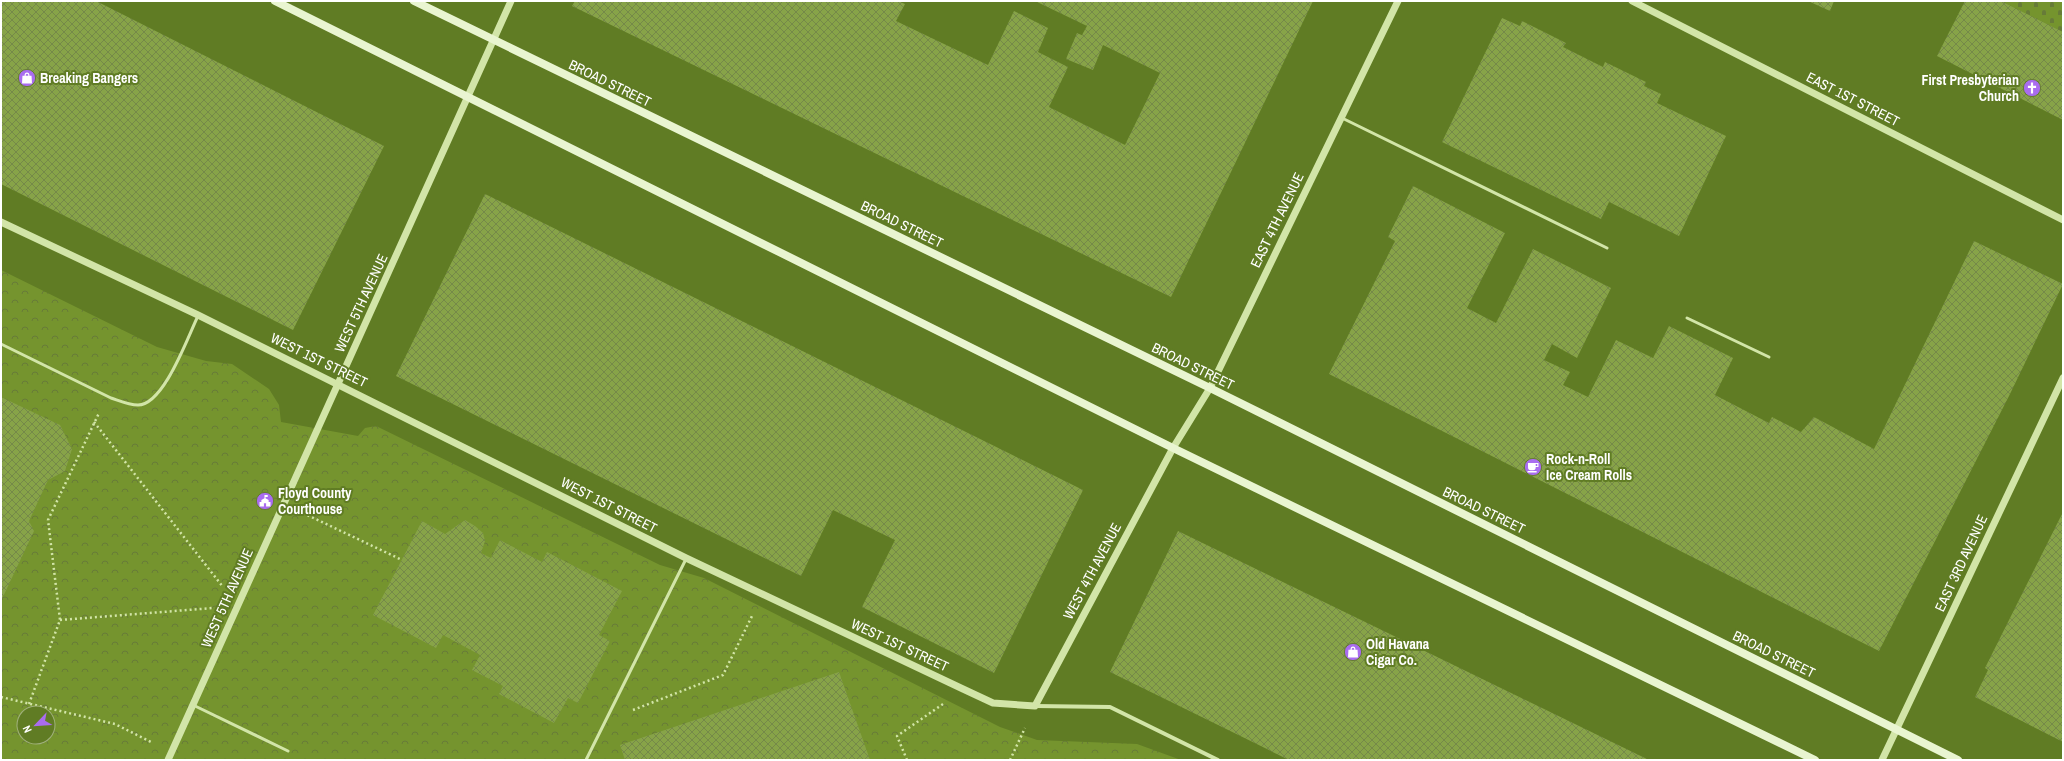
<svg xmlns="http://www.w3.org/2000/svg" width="2064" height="761" viewBox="0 0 2064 761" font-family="'Archivo Narrow',sans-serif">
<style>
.forest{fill:url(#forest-crowns);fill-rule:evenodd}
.cemetery{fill:url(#cemetery-stones)}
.building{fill:url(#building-cross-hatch)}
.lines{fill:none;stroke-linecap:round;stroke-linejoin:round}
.path{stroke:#d2e5a8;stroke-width:2.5;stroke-dasharray:2 3;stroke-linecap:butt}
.service{stroke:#d2e5a8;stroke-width:3}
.minor{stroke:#d2e5a8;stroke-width:4}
.tertiary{stroke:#d2e5a8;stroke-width:7}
.secondary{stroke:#e9f5d1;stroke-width:8}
.labels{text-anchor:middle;stroke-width:4;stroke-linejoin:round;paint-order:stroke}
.poi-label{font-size:14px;font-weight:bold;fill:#fff;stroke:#607c24;text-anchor:start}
.street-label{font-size:14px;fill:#fff;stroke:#607c24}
</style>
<defs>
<pattern id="forest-crowns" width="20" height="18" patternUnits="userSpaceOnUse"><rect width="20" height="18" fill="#75942e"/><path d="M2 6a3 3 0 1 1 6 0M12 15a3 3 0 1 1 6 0" fill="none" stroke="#677b38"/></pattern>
<pattern id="cemetery-stones" width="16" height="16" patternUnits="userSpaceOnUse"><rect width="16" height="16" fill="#75942e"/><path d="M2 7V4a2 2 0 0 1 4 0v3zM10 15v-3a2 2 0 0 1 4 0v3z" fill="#677b38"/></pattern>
<pattern id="building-cross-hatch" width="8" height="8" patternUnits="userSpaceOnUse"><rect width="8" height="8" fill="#87a348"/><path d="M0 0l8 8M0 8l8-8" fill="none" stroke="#758949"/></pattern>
</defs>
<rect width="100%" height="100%" fill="#607c24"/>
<path class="forest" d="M1,270l156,77 49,14 26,3 37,25 10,16 2,17 77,14 7,-8 11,-2 284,139 44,13 296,149 37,13 100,4 44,16h-1180zM24,713h24v24h-24z"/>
<polygon class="cemetery" points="2001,1 2063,1 2063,32"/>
<g class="building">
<polygon points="1,1 96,1 384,146 293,330 1,184"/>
<polygon points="575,1 898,1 905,4 896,21 988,65 1014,11 1048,28 1038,52 1068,67 1049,107 1125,145 1160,73 1103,45 1093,70 1066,59 1077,33 1086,37 1082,35 1087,26 1035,1 1313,1 1171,297 572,6"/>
<polygon points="1808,1 1834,1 1830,11"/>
<polygon points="1965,1 2001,1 2063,32 2063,120 1937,56"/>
<polygon points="1502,18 1520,26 1522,21 1566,43 1563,47 1603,67 1605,62 1646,82 1644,86 1661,94 1657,103 1726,136 1679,236 1609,202 1601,219 1442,142"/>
<polygon points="1413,186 1505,233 1467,308 1496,323 1533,249 1611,288 1577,358 1552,344 1544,360 1570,372 1563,385 1588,397 1616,340 1653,358 1669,326 1733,358 1715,395 1769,423 1772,417 1801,432 1814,417 1874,449 1974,241 2063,284 2009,396 1879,651 1329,374 1395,241 1388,237"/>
<polygon points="485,194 1083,490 994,673 862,607 895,540 833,510 801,576 396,376"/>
<polygon points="1,397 60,425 72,449 65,471 48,480 29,521 34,531 1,601"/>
<polygon points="2063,512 2063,742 1975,697 1988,670 1985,668"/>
<polygon points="465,520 475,526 483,533 485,541 481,553 491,558 500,540 542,562 547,552 622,591 599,635 610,641 578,703 568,698 554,723 499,694 503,686 472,670 480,655 443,635 436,648 373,615 422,521 445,534"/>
<polygon points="1178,531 1394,636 1649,760 1289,760 1285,758 1110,672"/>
<polygon points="839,672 870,760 625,760 620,745"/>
</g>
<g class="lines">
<g class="path">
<polyline points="94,422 223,587"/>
<polyline points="303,513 402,560"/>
<polyline points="60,620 213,608"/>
<polyline points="1,697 115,724 153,743"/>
<polyline points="29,704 60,620 48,520 99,413"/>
<polyline points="633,710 723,675 753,614"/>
<polyline points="907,760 897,736 943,704"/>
<polyline points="1010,760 1025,728"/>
</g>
<g class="service">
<polyline points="1342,118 1607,248"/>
<polyline points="1687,318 1769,357"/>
<path d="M1,344l110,54c9,3 18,7 27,7 26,0 50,-69 60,-89"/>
<polyline points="193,705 288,751"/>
<polyline points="586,760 686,559"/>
</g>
<polyline class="minor" points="1035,706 1110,707 1218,760"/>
<g class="tertiary">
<polyline points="1632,1 2063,220"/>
<polyline points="1,222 198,315 686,558 963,689 993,703 1035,706 1173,448 1210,388 1398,1"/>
<polyline points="168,760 511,1"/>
<polyline points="1882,760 2063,378"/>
</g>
<g class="secondary">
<polyline points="275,1 1173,448 1815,760"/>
<polyline points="414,1 1210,388 1958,760"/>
</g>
</g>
<defs>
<symbol id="shop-disc" viewBox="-11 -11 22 22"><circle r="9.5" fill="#a96cef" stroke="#607c24"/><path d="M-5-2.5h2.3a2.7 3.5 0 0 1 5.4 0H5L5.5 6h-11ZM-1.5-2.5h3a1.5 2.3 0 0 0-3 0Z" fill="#fff"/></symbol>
<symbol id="church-disc" viewBox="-11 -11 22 22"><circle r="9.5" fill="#a96cef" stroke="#607c24"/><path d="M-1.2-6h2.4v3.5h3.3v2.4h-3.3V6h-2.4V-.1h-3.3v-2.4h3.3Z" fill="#fff"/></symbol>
<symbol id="cafe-disc" viewBox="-11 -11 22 22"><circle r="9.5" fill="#a96cef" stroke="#607c24"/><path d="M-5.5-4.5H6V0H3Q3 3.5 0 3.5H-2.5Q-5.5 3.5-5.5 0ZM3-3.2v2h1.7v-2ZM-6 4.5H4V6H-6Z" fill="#fff"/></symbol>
<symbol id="civic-disc" viewBox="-11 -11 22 22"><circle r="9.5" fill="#a96cef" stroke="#607c24"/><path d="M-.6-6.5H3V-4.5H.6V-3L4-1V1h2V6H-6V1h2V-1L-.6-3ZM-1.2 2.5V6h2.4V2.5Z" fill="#fff"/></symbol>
</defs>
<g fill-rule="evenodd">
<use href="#shop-disc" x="17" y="68" width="20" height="20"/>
<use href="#church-disc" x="2022" y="78" width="20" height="20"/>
<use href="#cafe-disc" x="1523" y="457" width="20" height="20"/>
<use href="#civic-disc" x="255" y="491" width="20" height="20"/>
<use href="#shop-disc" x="1343" y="642" width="20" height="20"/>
</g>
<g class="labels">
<g class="poi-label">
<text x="40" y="83">Breaking Bangers</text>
<text x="2019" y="85" text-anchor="end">First Presbyterian<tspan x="2019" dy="16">Church</tspan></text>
<text x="1546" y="464">Rock-n-Roll<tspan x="1546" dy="16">Ice Cream Rolls</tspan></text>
<text x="278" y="498">Floyd County<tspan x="278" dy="16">Courthouse</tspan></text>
<text x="1366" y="649">Old Havana<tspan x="1366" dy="16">Cigar Co.</tspan></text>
</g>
<g class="street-label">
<text transform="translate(610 83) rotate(26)" y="5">BROAD STREET</text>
<text transform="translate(1853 99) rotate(27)" y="5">EAST 1ST STREET</text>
<text transform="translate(1277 220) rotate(-64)" y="5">EAST 4TH AVENUE</text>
<text transform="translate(902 224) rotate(26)" y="5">BROAD STREET</text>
<text transform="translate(361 303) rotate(-65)" y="5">WEST 5TH AVENUE</text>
<text transform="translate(319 360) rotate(26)" y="5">WEST 1ST STREET</text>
<text transform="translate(1193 366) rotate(26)" y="5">BROAD STREET</text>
<text transform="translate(609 505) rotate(27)" y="5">WEST 1ST STREET</text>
<text transform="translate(1484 510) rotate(26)" y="5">BROAD STREET</text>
<text transform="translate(1961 563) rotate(-65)" y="5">EAST 3RD AVENUE</text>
<text transform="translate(1092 571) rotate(-62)" y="5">WEST 4TH AVENUE</text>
<text transform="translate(227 598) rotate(-66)" y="5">WEST 5TH AVENUE</text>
<text transform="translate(900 645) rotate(25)" y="5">WEST 1ST STREET</text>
<text transform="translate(1774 654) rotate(26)" y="5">BROAD STREET</text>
</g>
</g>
<rect width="2064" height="761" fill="none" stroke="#ffffff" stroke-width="4"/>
<g transform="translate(36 725) rotate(245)"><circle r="19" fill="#607c24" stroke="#a0b07c"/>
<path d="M0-3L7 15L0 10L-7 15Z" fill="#a96cef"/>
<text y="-6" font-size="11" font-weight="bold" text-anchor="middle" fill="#ffffff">N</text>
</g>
</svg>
